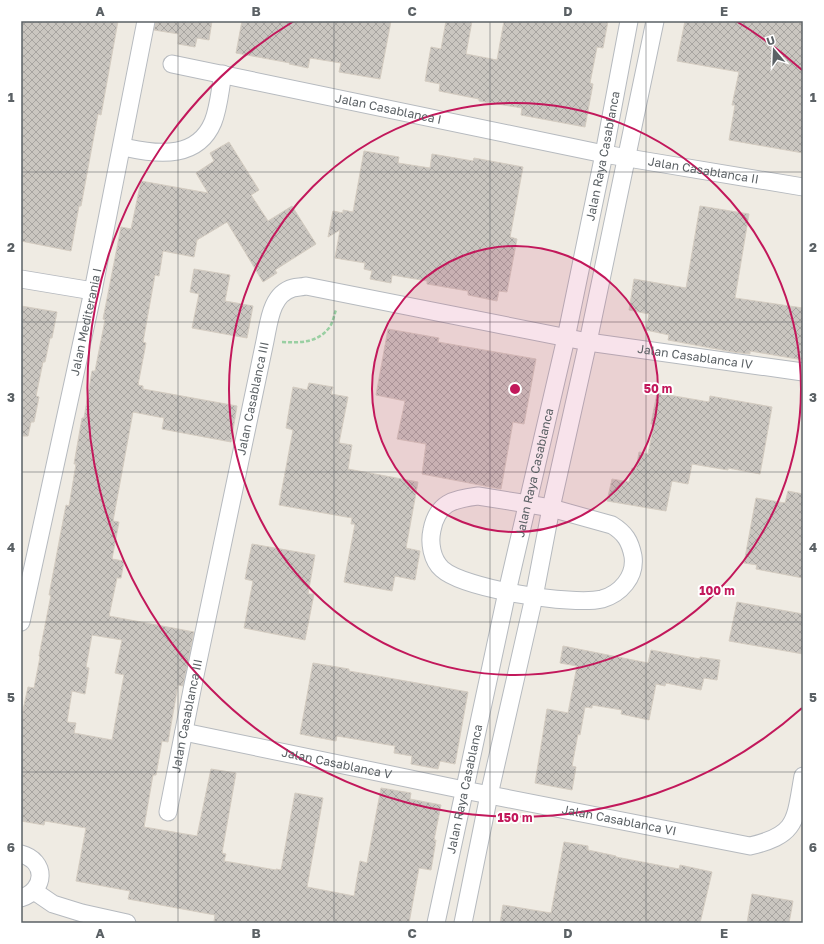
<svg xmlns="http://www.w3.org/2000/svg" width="824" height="944" viewBox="0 0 824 944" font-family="'Golos Text',sans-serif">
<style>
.building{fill:url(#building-cross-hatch);stroke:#d4ccc1;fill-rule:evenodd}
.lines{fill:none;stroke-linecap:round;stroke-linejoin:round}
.street-casing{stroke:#b6babf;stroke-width:19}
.path{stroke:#99cfa2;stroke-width:2.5;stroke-dasharray:4 2;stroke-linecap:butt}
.street{stroke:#fff;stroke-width:17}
.grid{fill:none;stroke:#5b6165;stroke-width:1;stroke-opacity:0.55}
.ring{fill:none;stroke:#c2185b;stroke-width:2}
.labels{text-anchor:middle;stroke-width:4;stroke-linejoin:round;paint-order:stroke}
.street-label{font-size:12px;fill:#5b6165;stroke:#fff}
.centre{fill:#c2185b;stroke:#fff;stroke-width:2}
.ring-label{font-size:12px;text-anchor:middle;font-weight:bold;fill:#c2185b;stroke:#fff;stroke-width:4;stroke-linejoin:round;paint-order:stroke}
.neatline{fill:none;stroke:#5b6165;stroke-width:1.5}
.grid-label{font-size:13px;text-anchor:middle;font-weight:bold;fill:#5b6165}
</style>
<defs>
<pattern id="building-cross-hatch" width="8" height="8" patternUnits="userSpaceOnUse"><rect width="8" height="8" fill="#cac6c0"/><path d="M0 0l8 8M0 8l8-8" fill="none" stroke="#a7a4a0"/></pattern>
</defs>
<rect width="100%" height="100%" fill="#efebe3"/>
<g class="building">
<polygon points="21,21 118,21 101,115 98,114 81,206 79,206 71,251 21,241"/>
<polygon points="156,21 212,21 209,40 197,38 195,47 178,44 179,34 154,30"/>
<polygon points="242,21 391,21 380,79 339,72 341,63 310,58 308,68 289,64 290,63 236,53"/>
<polygon points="446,21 472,21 466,54 497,60 504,21 608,21 603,48 597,47 590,83 593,84 585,127 521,115 522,108 479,101 479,99 439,91 440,84 425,81 431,47 441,49"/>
<polygon points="685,21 792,21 803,23 803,153 729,140 735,105 732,105 739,72 677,61"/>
<path d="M229,142l30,48 -8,5 17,26 24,-15 24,38 -41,26 2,3 -14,9 -36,-60 -30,18 -3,17 -31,-6 -4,25 -4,-1 -12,67 3,1 -8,42 5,1v3l94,17 -6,36 -69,-13 2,-11 -31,-6 -20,109 6,1 -7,37 12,2 -3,17h-4l-8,38 85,16 -11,54 -5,-1 -10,57 -6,-1 -6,34h-3l-9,52 53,9 14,-67 25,4 -14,80 4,1 -2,7 52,9v-1l5,1 14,-77 28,5 -16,89 47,9 6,-35 7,2 14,-75 30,5 -1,6 31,6 -7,35h2l-5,30 -12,-2 -10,55h-184l-11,-2 1,-6 -87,-16 2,-8 -54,-10 10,-53 -41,-7 -1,4 -23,-4v-95l2,-16 5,-23 6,1 6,-31 -1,-1 12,-61h-2l17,-90 3,1 7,-42h-2l8,-46h2l8,-47h3l10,-51 -2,-1 18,-92 10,2 10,-48 67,12 -12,-20 18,-12 -4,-8zM92,635l30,5 -7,33 9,2 -12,65 -38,-7 2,-10 -9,-1 5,-31 13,3 4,-26 -3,-1z"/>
<polygon points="364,151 399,157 398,163 430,168 432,154 473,161 474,158 523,167 510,237 517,239 507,292 499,291 497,301 468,295 468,291 427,284 427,281 392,275 391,283 370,279 372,271 364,269 365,263 335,258 340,230 328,237 333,211 343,213 343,210 353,212"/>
<polygon points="700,206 749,214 735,298 803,308 803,360 750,351 750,354 733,352 668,340 669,335 646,330 649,314 629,310 634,279 686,288"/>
<polygon points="194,269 230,275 225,301 253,306 247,338 192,328 199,294 190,292"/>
<polygon points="21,306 57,312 52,338 50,338 45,362 43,362 36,396 39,397 34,422 31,422 28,436 21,436"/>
<polygon points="388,329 439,338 438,342 536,359 524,424 513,422 501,489 422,474 426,444 397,439 405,401 376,395"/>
<polygon points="309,383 333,387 331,394 348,397 339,443 352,445 348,469 418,482 406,548 420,551 415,580 395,576 392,591 344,582 355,524 351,524 352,518 279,505 293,430 286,428 293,387 307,390"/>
<polygon points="657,393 709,402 710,396 772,407 760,474 728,468 728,470 692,464 688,484 672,481 666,511 607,501 612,479 629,482 632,468 636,469 639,452 648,454 654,424 651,424"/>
<polygon points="788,491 803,494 803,578 756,569 757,565 744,563 756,498 785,503"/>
<polygon points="252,544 315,555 308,594 314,594 305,640 244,628 253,581 245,579"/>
<polygon points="737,602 803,614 803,654 729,641"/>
<polygon points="563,646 648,663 651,650 700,659 700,657 720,660 717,680 704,678 701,690 666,683 665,686 656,684 649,720 621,714 622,710 592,705 592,708 585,707 580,735 578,734 572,766 576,767 572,790 535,783 547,709 568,713 577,666 560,663"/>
<polygon points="313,663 349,669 349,671 468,692 455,764 440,761 438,769 411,764 412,756 394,753 395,746 337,736 336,741 300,734"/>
<polygon points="564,842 588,846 588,850 616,856 616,857 679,869 680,865 712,872 700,923 500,923 503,905 551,913"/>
<polygon points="752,894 793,901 789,923 747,923"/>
</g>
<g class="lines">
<defs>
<g id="street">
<path id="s1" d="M172,64l432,90 199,33"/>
<path d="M128,148c32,7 70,10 85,-26 6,-15 7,-33 10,-48"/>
<polyline points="21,279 93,291"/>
<path d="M478,496l50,8 23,4 61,17c13,8 18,16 21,31 3,21 -13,38 -31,43 -29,7 -138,-10 -160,-30 -10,-9 -13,-26 -10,-39 5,-27 21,-31 46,-34z"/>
<path id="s2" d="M21,622l72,-331 53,-270"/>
<path id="s3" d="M184,732l280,58 286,56c48,-11 45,-26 53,-70"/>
<path id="s4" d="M168,812l25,-127 72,-344c4,-19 6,-47 28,-53 4,-1 9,-1 13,-2l282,56 215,30"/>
<path d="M21,854c26,7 25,36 0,44"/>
<polyline points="34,891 53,904 82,913 127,923"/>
<path id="s5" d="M436,923l71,-331 59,-254 38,-184 25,-133"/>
<polyline points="463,923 489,795 534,597 551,508 588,342 655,21"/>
</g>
</defs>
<use href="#street" class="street-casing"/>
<path class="path" d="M282,342c18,1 35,1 47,-14 4,-5 5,-13 7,-18"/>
<use href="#street" class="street"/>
</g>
<path class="grid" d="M178,21v902M334,21v902M490,21v902M646,21v902M21,172h782M21,322h782M21,472h782M21,622h782M21,772h782"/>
<circle cx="515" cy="389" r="143" fill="#c2185b" fill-opacity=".12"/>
<g class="ring">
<circle cx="515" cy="389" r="143"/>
<circle cx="515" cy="389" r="286"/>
<path d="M802 708A429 429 0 1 1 294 21M736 21A429 429 0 0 1 802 70"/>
</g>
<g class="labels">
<g class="street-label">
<text dy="4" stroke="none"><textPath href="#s1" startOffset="221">Jalan Casablanca I</textPath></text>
<text dy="4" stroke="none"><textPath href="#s5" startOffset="785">Jalan Raya Casablanca</textPath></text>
<text dy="4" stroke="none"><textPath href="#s1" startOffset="542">Jalan Casablanca II</textPath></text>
<text dy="4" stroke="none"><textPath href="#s2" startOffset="307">Jalan Mediterania I</textPath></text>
<text dy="4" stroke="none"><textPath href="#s4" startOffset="953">Jalan Casablanca IV</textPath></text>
<text dy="4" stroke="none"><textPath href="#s4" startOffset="422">Jalan Casablanca III</textPath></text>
<text dy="4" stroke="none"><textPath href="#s5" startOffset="461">Jalan Raya Casablanca</textPath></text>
<text dy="4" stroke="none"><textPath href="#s4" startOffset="98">Jalan Casablanca III</textPath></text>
<text dy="4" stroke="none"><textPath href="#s3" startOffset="156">Jalan Casablanca V</textPath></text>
<text dy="4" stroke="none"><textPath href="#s5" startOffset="137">Jalan Raya Casablanca</textPath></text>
<text dy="4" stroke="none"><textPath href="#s3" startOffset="444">Jalan Casablanca VI</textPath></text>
</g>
</g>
<circle cx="515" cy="389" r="6" class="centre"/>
<g class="ring-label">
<text x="658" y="393">50 m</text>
<text x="717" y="595">100 m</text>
<text x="515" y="822">150 m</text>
</g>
<rect width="824" height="944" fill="none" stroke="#ffffff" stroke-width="44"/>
<g transform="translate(774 50) rotate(341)" stroke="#ffffff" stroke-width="3" paint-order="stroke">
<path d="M0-3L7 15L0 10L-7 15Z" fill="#5b6165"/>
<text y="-6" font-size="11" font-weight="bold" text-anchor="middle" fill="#5b6165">U</text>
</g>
<rect x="22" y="22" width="780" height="900" class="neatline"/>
<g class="grid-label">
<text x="100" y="16">A</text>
<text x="256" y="16">B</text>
<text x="412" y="16">C</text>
<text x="568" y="16">D</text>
<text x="724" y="16">E</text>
<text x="11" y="102">1</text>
<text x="813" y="102">1</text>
<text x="11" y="252">2</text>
<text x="813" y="252">2</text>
<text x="11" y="402">3</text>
<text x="813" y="402">3</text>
<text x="11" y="552">4</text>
<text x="813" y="552">4</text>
<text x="11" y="702">5</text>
<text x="813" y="702">5</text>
<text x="11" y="852">6</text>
<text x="813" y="852">6</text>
<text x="100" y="938">A</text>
<text x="256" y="938">B</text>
<text x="412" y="938">C</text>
<text x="568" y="938">D</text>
<text x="724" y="938">E</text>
</g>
</svg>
